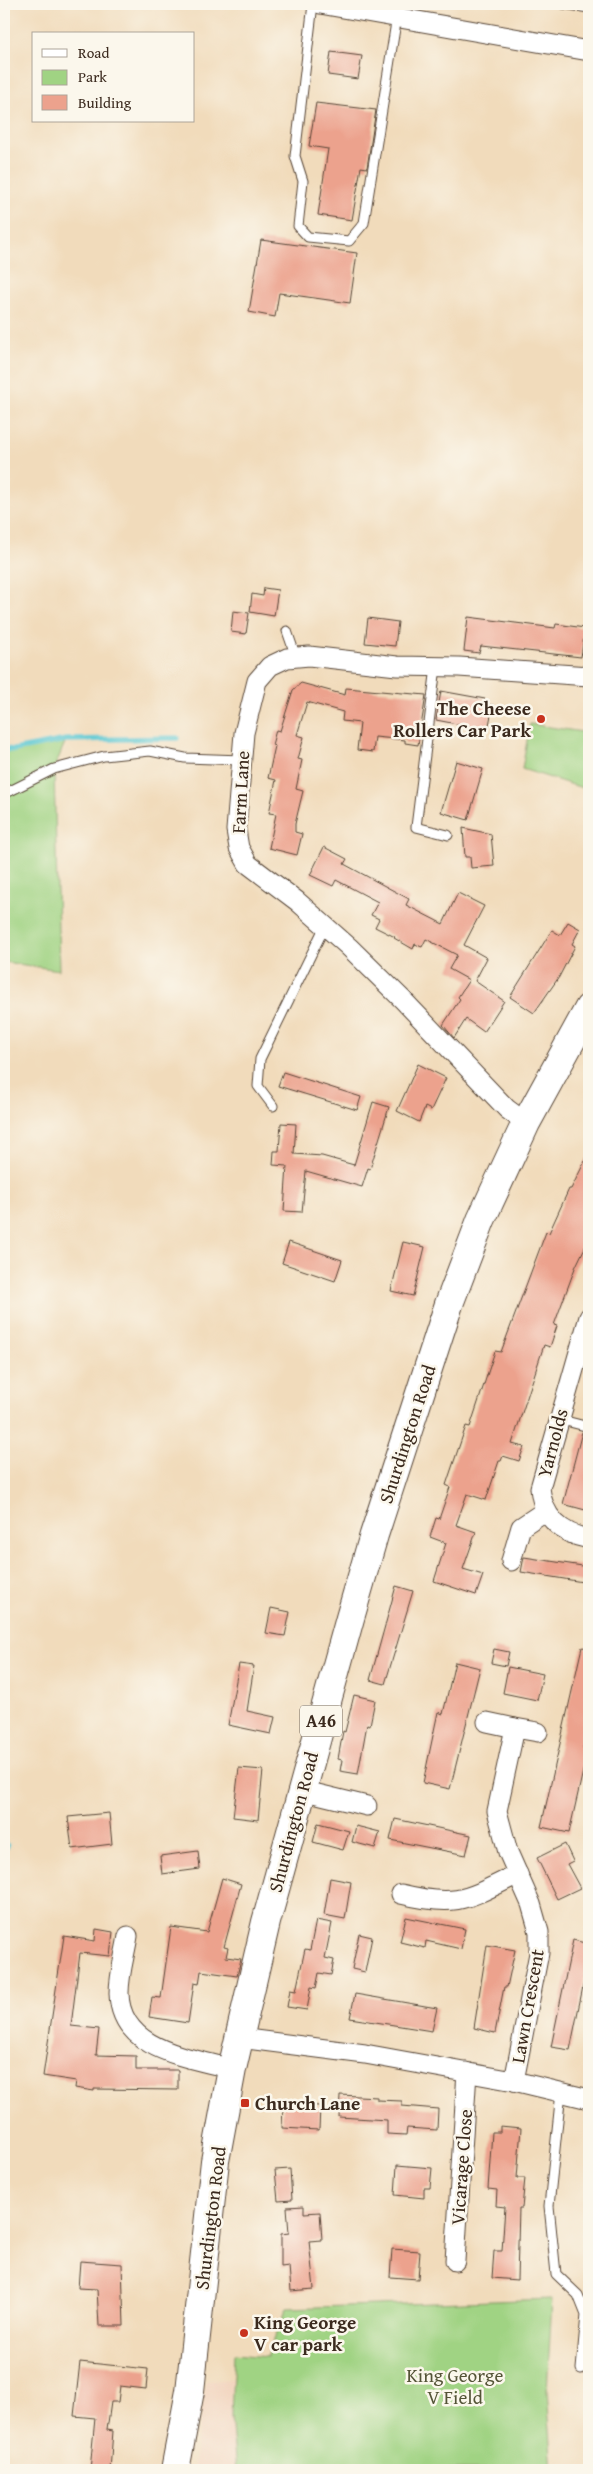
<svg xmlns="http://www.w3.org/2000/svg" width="593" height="2474" viewBox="0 0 593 2474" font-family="'Gentium Book Plus',serif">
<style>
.built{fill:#f2d4be}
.green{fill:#a0d383;stroke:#6e7e50}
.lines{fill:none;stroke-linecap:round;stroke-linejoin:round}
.stream{stroke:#5ac7d2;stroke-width:5.5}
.building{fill:#eca28d}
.lane-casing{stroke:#564536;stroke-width:11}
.street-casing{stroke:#564536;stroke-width:21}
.primary-casing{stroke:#564536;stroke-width:30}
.lane{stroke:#fff;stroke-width:9}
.street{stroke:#fff;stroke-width:19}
.primary{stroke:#fff;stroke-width:28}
.poi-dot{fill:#c8321e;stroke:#fbf7ec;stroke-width:2}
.labels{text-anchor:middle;stroke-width:5;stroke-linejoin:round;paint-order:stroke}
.shield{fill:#fbf7ec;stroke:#75685c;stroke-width:1}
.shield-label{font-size:18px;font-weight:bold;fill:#3b2a1e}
.poi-label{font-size:19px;font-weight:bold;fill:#3b2a1e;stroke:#fbf7ec;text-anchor:start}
.street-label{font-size:19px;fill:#3b2a1e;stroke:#fbf7ec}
.park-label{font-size:19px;fill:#545437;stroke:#fbf7ec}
</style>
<rect width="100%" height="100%" fill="#fbf7ec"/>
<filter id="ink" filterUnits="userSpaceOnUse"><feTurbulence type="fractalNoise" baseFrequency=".02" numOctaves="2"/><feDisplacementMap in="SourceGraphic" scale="10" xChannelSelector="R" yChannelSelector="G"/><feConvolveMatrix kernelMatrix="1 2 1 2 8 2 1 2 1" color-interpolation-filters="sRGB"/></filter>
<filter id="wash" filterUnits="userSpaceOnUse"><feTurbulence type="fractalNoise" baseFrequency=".0096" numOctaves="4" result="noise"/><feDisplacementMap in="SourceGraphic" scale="20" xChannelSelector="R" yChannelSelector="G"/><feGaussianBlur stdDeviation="1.12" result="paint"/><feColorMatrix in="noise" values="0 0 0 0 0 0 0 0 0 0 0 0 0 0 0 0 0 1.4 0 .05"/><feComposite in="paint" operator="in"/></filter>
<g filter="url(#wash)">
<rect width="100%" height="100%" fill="#f1dbbb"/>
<polygon class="built" points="232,2379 231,2416 236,2470 193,2470 206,2381"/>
<g class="green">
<polygon points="530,724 589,733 589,790 522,769"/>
<polygon points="66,740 54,769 59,970 4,962 4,749 14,750"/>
<polygon points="552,2299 547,2391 553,2470 236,2470 231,2416 234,2354 267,2357 287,2308"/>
</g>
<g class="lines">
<g class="stream">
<polyline points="4,749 14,750 66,740 177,738"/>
<polyline points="4,1844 7,1846"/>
</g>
</g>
<g id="blocks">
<g class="building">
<polygon points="331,52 362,56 358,79 328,75"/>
<polygon points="316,103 376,110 367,168 361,167 352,220 318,215 328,149 309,146"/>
<polygon points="261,240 357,253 350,303 279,293 275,317 249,312"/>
<polygon points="264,588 278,590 274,616 250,612 252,594 263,596"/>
<polygon points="233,611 249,613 246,634 231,632"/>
<polygon points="468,617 555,628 556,624 585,628 581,657 481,646 479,653 464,651"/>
<polygon points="368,618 398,622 395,646 365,643"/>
<polygon points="301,683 345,695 346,688 426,695 418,745 405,743 405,740 375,737 373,752 357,750 360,723 342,721 343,712 307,702 297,735 304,737 298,759 302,760 296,789 303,791 295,824 295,832 302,834 297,855 269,848 276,814 269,813 276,780 268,778 275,746 272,745 276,730 280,731 293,690"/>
<polygon points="441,691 485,699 484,703 493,705 488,730 436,720"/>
<polygon points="456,761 483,769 468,820 441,812"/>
<polygon points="463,828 491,834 494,866 471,868 470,857 465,857"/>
<polygon points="324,847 347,859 344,864 409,899 406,905 443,924 458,893 484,906 464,945 487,958 475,981 504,1001 484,1032 466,1019 454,1038 443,1025 460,999 458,997 469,980 449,969 457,955 426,939 422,947 415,944 413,949 394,938 395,937 375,927 379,919 371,915 378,902 336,880 333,886 310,875"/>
<polygon points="568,922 580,929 572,944 575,946 559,977 534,1013 510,997 552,930 560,935"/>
<polygon points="418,1064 446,1078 431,1110 425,1107 419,1122 397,1111"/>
<polygon points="283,1072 361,1097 357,1110 278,1086"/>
<polygon points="373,1102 389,1107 370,1169 368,1168 362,1187 306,1171 302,1212 284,1211 287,1166 273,1165 274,1151 279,1151 281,1123 296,1124 294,1154 322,1156 354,1165"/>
<polygon points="589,1153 589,1239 575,1268 554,1325 557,1326 550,1347 544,1345 512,1444 524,1447 519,1461 503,1456 501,1461 499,1461 486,1500 467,1494 456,1525 476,1532 463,1569 483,1575 476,1595 434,1581 446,1543 430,1537 436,1518 439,1519 450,1487 446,1485 466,1426 470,1427 495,1351 501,1352 546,1232 549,1233 569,1189 571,1189"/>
<polygon points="289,1242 342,1260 335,1281 282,1263"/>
<polygon points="403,1242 425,1247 413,1296 391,1291"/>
<polygon points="582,1432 589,1433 589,1511 563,1504"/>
<polygon points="524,1557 589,1567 589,1583 521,1572"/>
<polygon points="396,1586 413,1591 385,1684 370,1680"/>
<polygon points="271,1608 290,1612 285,1636 266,1633"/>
<polygon points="582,1647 589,1648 589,1719 583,1748 588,1749 569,1833 541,1827"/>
<polygon points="494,1649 509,1652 506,1666 491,1663"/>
<polygon points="455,1662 480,1668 450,1789 423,1783 438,1712 443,1714"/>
<polygon points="239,1664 254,1666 247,1711 275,1717 271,1734 228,1725"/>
<polygon points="508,1667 543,1674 537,1700 503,1693"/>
<polygon points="354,1695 375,1700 370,1725 367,1724 358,1774 340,1771 342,1760 338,1759 343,1731 345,1732"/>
<polygon points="239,1768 263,1770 258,1820 233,1817"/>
<polygon points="109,1813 112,1844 72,1849 68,1817"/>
<polygon points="395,1819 471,1835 466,1855 390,1840"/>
<polygon points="318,1823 349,1831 343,1850 313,1842"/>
<polygon points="356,1826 380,1832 375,1848 352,1842"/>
<polygon points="565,1844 573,1861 567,1864 580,1888 557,1899 537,1858"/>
<polygon points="198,1851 200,1869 162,1874 160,1856"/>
<polygon points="222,1878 241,1884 224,1947 228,1948 226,1957 241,1959 237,1976 201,1971 199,1984 194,1983 188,2023 149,2017 152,1997 161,1998 171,1927 207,1932"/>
<polygon points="330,1878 351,1882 345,1919 324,1915"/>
<polygon points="406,1917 465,1929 461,1949 426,1941 425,1948 400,1942"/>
<polygon points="316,1920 332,1923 325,1958 334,1960 331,1975 319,1973 316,1988 311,1987 307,2010 287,2007 290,1990 296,1991 305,1949 310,1950"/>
<polygon points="96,1929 113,1932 110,1956 80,1953 71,2026 99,2029 96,2055 136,2056 136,2070 178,2070 178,2090 94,2089 94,2091 75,2088 76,2081 43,2076 64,1936 95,1941"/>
<polygon points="359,1934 372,1937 365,1972 352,1969"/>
<polygon points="573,1940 589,1944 589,1957 570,2050 551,2047"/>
<polygon points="487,1945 515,1950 507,1987 504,1987 495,2033 474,2028"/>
<polygon points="355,1994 437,2008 432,2031 350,2018"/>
<polygon points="340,2095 377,2097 377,2100 402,2101 402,2106 438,2109 437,2130 407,2128 406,2135 387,2134 387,2120 339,2117"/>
<polygon points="283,2105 320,2106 319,2130 282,2128"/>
<polygon points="500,2126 521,2128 517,2178 525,2178 522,2208 519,2208 517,2280 492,2278 494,2251 502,2251 505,2207 496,2206 497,2190 488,2189 492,2132 500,2132"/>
<polygon points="397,2165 432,2168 430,2188 424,2188 424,2198 395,2195"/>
<polygon points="290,2169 292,2200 278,2201 275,2170"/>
<polygon points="304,2206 304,2213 320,2212 322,2240 309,2241 314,2289 291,2291 289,2266 281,2267 281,2234 289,2233 287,2207"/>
<polygon points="392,2249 420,2251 418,2279 390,2277"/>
<polygon points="80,2261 122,2264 124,2326 99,2326 97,2289 78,2288"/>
<polygon points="80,2362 148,2369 146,2389 120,2386 118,2402 111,2402 107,2430 113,2431 110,2470 90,2470 95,2418 74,2416"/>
</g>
</g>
</g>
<g filter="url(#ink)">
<use href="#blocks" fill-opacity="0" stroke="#564536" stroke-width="1"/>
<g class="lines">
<defs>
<g id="lane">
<polyline points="313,4 295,156 303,181 298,226 308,237 349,241 364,223 397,16"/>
<polyline points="563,4 589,8"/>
<polyline points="287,631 296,657"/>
<polyline points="436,667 416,827 448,835"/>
<polyline points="4,794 54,769 104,756 150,751 185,758 242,760"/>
<polyline points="273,1106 258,1086 260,1059 325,926"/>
<polyline points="558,1419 589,1427"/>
<polyline points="561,2092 549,2206 556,2274 578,2295 586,2315 581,2369"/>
</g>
<g id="street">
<polyline points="320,4 589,51"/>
<polyline points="526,1123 507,1109 403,1000 349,947 297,901 248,864 239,848 236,830 244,733 257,681 270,666 287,658 309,656 397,666 459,667 589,676"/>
<path d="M589,1317l-49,171c3,30 21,46 49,51"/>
<polyline points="511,1561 521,1527 545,1511"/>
<polyline points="487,1722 515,1728"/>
<polyline points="301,1790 367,1806"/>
<path d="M401,1894c57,14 66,5 117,-20"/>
<path d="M128,1936c-3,19 -9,38 -9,57 1,58 70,64 113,76"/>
<polyline points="239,2038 365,2054 514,2081 589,2099"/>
<polyline points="514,2081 539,1953 539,1932 531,1904 508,1852 497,1811 515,1728 538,1732"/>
<polyline points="455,2261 467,2072"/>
</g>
<polyline id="primary" points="175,2470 190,2391 215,2161 232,2069 266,1922 350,1618 374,1535 449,1304 481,1220 526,1123 589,1008"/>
</defs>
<use href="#lane" class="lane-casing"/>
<use href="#street" class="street-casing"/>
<use href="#primary" class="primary-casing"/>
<use href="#lane" class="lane"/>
<use href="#street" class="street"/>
<use href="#primary" class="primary"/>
</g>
</g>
<g class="poi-dot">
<circle cx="541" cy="719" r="5"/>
<rect x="240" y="2098" width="10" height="10" rx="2.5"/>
<circle cx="244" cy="2333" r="5"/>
</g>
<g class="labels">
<rect class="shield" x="300" y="1705.5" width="42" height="31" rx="4"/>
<g class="shield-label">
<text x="321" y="1727">A46</text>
</g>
<g class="poi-label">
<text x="531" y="715" text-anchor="end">The Cheese<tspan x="531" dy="22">Rollers Car Park</tspan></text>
<text x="255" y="2110">Church Lane</text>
<text x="254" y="2329">King George<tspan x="254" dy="22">V car park</tspan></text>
</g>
<g class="street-label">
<text transform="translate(240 792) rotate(-87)" y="7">Farm Lane</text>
<text transform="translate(407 1434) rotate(-72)" y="7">Shurdington Road</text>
<text transform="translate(552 1443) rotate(-75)" y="7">Yarnolds</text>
<text transform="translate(293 1822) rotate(-75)" y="7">Shurdington Road</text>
<text transform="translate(527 2006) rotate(-80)" y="7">Lawn Crescent</text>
<text transform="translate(461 2167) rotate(-86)" y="7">Vicarage Close</text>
<text transform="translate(210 2218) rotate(-83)" y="7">Shurdington Road</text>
</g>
<g class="park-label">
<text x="455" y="2382">King George<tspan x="455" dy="22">V Field</tspan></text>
</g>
</g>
<rect width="593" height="2474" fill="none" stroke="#fbf7ec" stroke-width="20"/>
<rect x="32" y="32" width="162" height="90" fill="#fbf7ec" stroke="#aea59a"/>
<rect x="42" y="49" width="25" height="8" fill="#ffffff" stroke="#aea59a"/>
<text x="78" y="58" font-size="15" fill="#3b2a1e">Road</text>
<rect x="42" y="70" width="25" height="15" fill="#a0d383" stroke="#aea59a"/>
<text x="78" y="82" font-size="15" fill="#3b2a1e">Park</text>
<rect x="42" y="95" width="25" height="15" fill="#eca28d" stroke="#aea59a"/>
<text x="78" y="108" font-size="15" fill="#3b2a1e">Building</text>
</svg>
